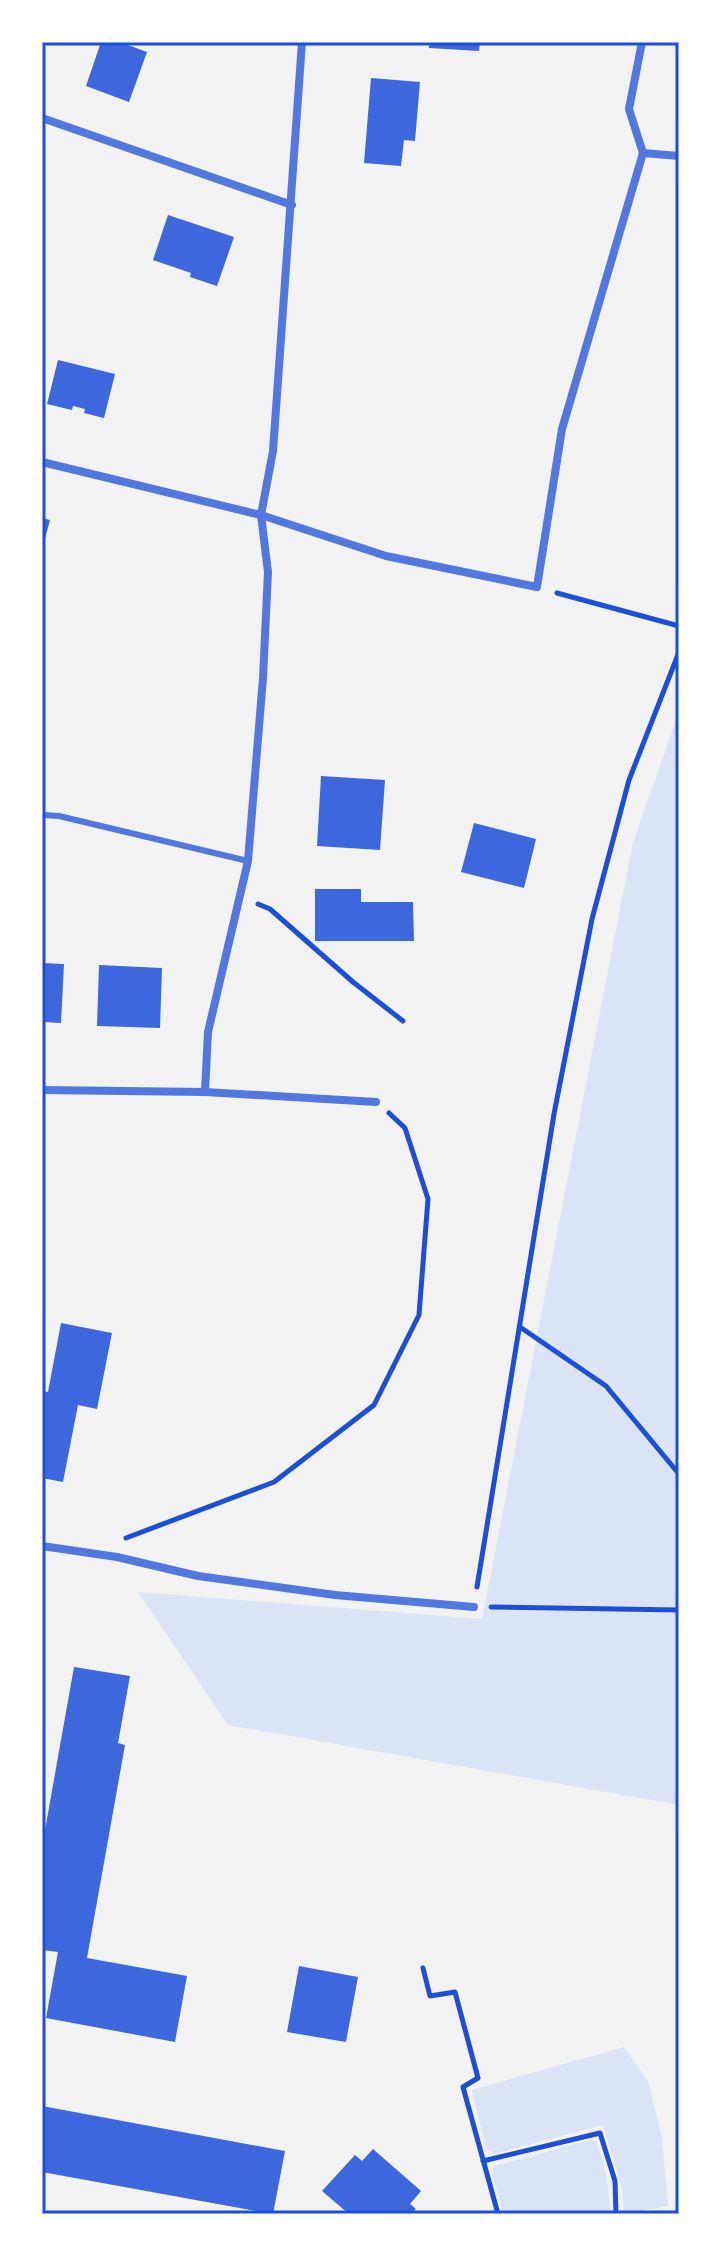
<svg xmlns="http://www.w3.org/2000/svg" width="721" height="2256" viewBox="0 0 721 2256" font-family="Montserrat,sans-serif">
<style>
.green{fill:#dbe4f7}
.building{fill:#3d67dc}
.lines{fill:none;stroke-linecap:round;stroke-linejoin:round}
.path{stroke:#1d4ed8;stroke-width:5}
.service{stroke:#5277de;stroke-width:6}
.minor{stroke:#5277de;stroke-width:8}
.neatline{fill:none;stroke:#1d4ed8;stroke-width:3}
</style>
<rect width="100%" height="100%" fill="#f2f2f2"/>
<g class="green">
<polygon points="679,712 679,1805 228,1725 138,1592 482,1619 633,842"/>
<polygon points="624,2047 649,2083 662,2138 668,2206 624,2214 622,2188 603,2125 494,2154 486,2148 472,2090"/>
<path d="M591,2140l5,1c9,23 14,48 14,73h-107l-11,-42 2,-6z"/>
</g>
<g class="building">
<polygon points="101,42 126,42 125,44 147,52 129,102 86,86"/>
<polygon points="429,42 480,42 479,51 429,48"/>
<polygon points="371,78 420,82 415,141 404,140 401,166 364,163"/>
<polygon points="168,215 234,237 217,286 190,277 191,273 153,260"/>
<polygon points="58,360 115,374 104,418 84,413 85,409 73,406 72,410 47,404"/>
<polygon points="42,518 50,520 43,546 42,546"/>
<polygon points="321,776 385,780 380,850 317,846"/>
<polygon points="474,823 536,839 524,888 461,872"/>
<polygon points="315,889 361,889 361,902 413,902 414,941 315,941"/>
<polygon points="42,963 64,964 61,1023 42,1022"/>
<polygon points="99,965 162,968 160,1028 97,1026"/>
<polygon points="61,1323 112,1333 97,1409 78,1405 63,1482 42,1478 42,1391 48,1392"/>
<polygon points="74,1667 130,1676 118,1743 125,1745 87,1958 187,1976 175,2042 46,2018 58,1952 42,1950 42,1847"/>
<polygon points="299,1966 358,1977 346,2042 287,2032"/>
<polygon points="42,2106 285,2151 273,2214 42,2172"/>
<polygon points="373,2149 421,2191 410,2204 416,2209 411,2214 349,2214 322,2191 355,2155 362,2161"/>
</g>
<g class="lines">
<g class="path">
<polyline points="557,593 679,626"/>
<polyline points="258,904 270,909 353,982 403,1021"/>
<polyline points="520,1327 606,1386 679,1474"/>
<polyline points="126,1538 274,1482 374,1405 419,1315 428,1199 405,1128 389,1113"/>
<polyline points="477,1587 554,1114 592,919 629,780 679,652"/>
<polyline points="491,1607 679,1610"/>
<polyline points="423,1968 430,1996 455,1992 478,2078 463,2087 498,2214"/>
<polyline points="483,2161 600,2133 615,2181 616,2214"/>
</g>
<polyline class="service" points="42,815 59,816 248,861"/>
<g class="minor">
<polyline points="642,42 629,109 643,153"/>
<polyline points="42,118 292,205"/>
<polyline points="42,462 261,515 386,556 537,587 562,429 643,153 679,156"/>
<polyline points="42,1090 205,1092 376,1102"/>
<polyline points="205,1092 208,1032 248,861 263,678 268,572 261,515 273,451 302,42"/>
<polyline points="42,1546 117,1557 198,1576 335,1595 474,1607"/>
</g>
</g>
<rect width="721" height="2256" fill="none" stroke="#ffffff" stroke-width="88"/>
<rect x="44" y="44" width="633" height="2168" class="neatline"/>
</svg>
